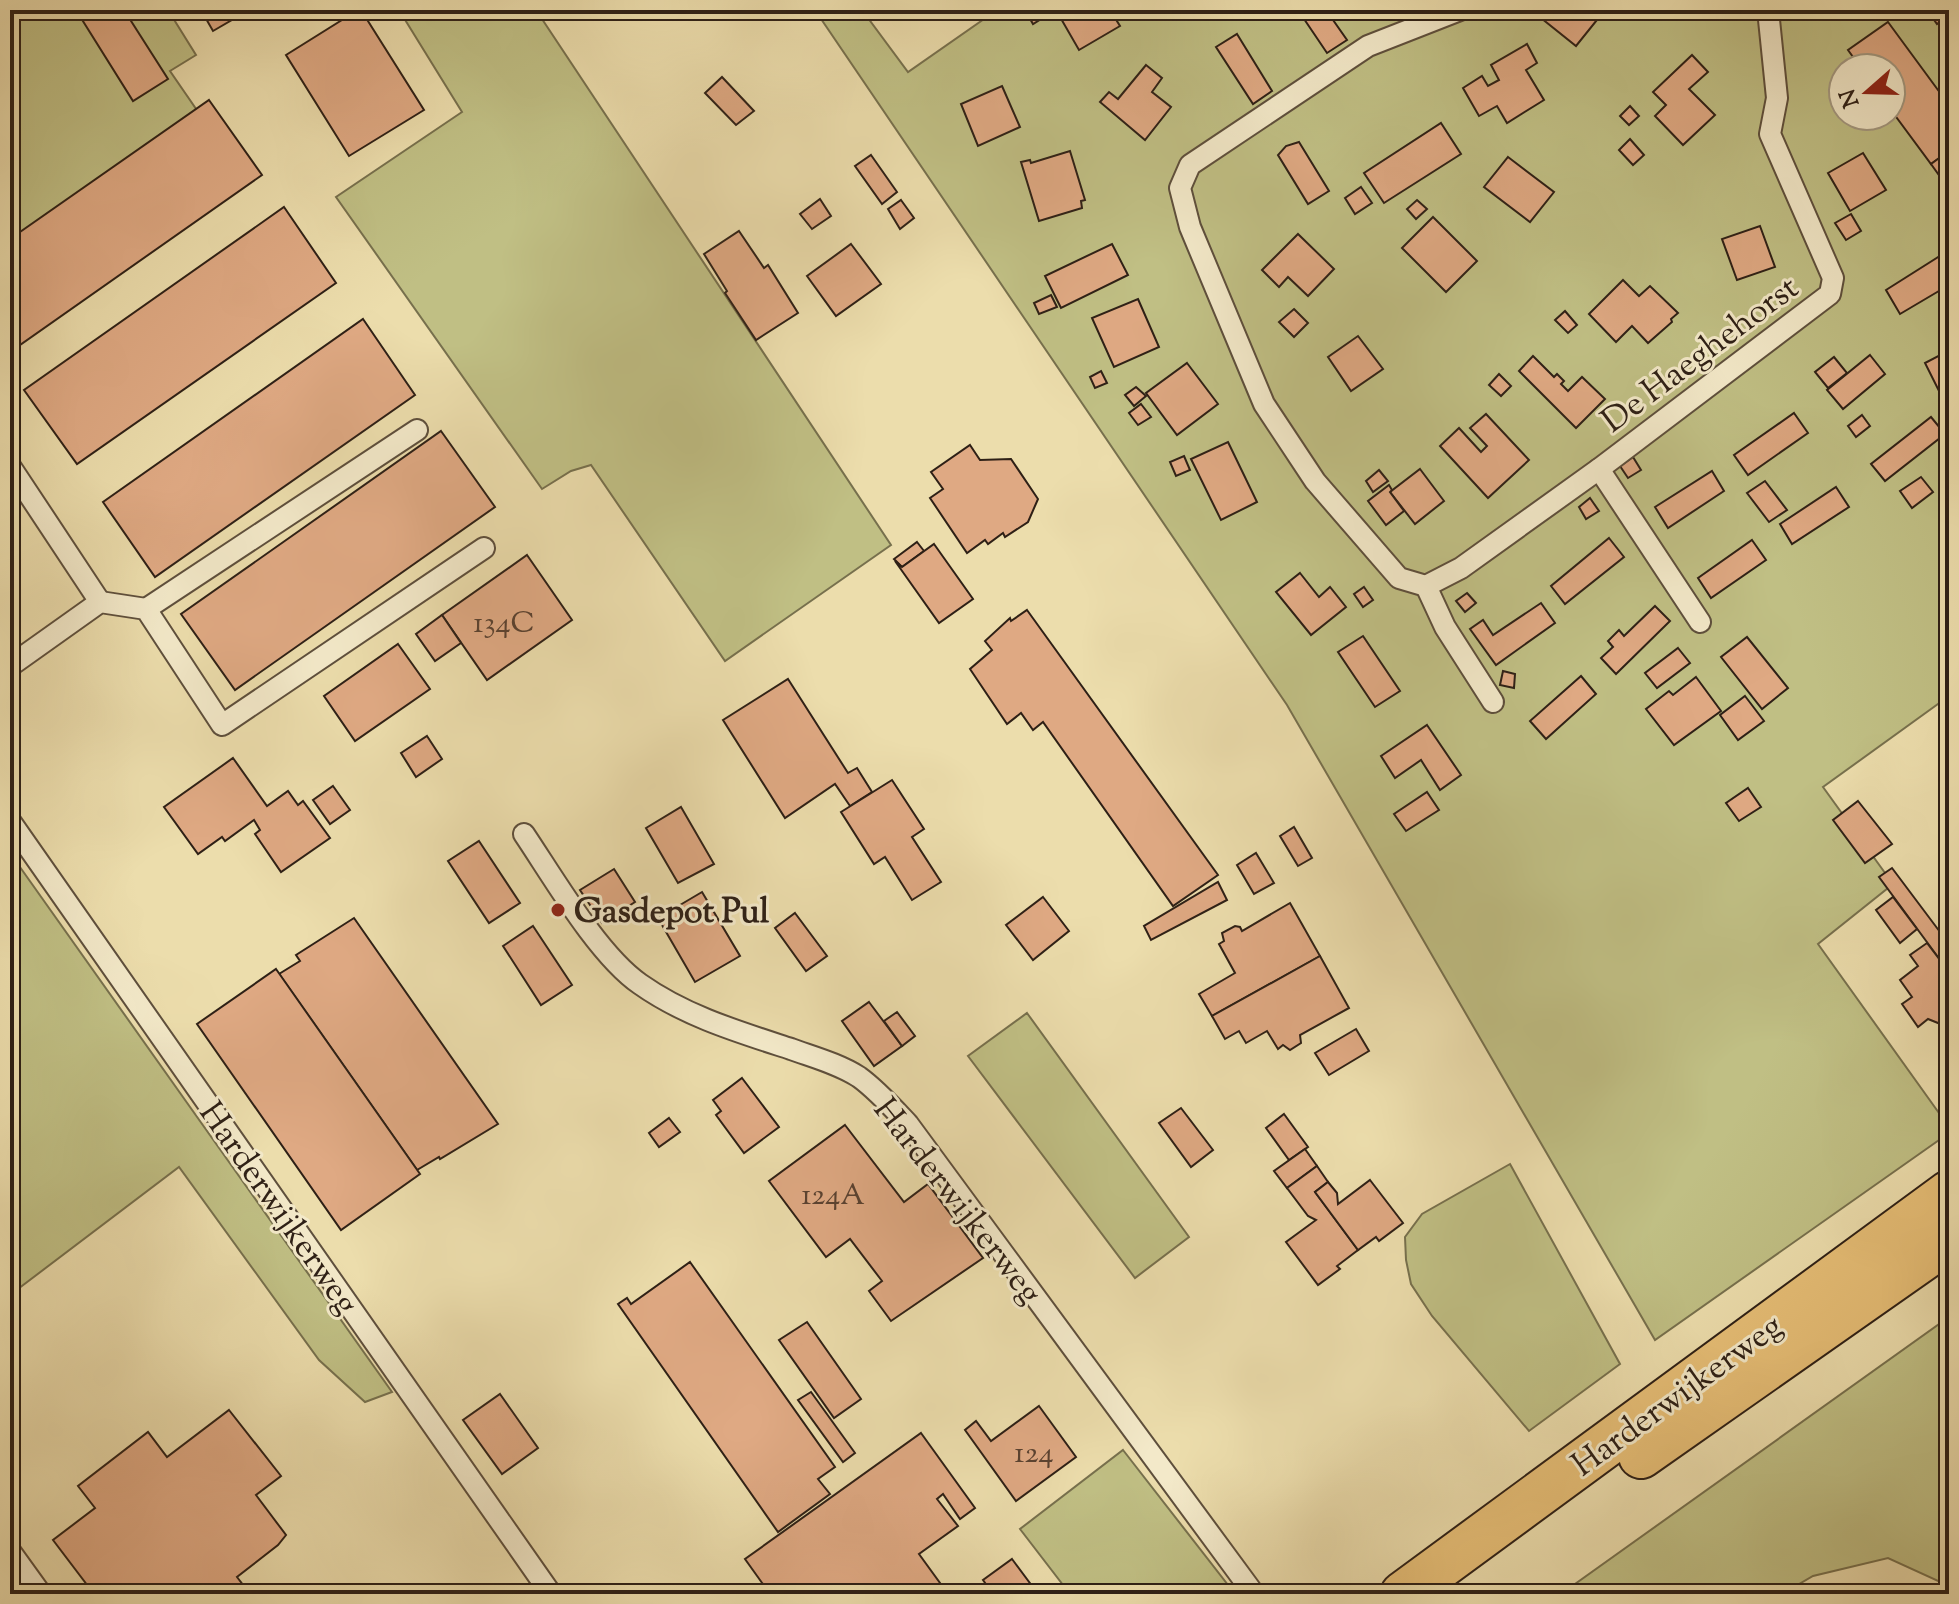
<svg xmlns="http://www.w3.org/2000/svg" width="1959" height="1604" viewBox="0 0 1959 1604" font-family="'Sorts Mill Goudy',serif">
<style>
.green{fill:#c0bf84;stroke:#77704d;stroke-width:2;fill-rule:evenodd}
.building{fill:#dfa983;stroke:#2e2016;stroke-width:2}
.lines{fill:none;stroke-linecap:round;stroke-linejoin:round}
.service-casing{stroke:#5e4f3c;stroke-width:24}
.primary-casing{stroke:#2e2016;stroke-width:48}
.service{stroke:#f3e9c9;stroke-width:20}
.primary{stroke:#e6be76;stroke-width:44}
.poi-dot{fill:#8f2418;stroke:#f3e9c9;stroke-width:3}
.labels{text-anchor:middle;stroke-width:6;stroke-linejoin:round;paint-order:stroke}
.number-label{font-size:30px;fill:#5a4231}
.street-label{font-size:34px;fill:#2e2016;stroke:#f3e9c9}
.poi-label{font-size:34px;font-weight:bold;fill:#2e2016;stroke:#f3e9c9;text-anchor:start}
</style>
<rect width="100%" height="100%" fill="#ecddac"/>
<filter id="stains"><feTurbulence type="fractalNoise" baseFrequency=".0025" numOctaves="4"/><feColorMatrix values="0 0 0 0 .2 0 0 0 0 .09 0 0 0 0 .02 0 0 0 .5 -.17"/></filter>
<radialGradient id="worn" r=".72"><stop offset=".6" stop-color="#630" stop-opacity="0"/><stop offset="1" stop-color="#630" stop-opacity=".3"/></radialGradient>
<g class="green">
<polygon points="10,10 168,10 196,55 170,71 203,119 10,251"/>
<polygon points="399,10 536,10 891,545 725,661 591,465 571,471 542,489 336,197 462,112"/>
<path d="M815,10h47l46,62 89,-62h952v686l-126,91 70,97 -75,60 131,183v6l-294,207 -368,-635zM1843,68h48v48h-48z"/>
<polygon points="10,853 392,1392 365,1402 319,1360 179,1167 10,1295"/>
<polygon points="1027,1013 1189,1237 1135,1278 968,1056"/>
<polygon points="1510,1164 1620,1364 1529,1431 1432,1316 1411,1284 1406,1260 1405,1237 1422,1214"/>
<polygon points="1949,1317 1949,1586 1888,1558 1813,1576 1782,1594 1561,1594"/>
<polygon points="1123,1450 1235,1594 1070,1594 1020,1529"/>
</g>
<g class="building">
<polygon points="76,10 124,10 168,79 133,101"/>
<polygon points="201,10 240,10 242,14 213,31"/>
<polygon points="358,10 361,10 424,110 349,156 286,55"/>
<polygon points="1025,10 1042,10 1046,16 1033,24"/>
<polygon points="1056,10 1110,10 1120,26 1079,50"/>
<polygon points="1298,10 1326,10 1347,40 1327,53"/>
<polygon points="1531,10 1605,10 1576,46"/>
<polygon points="1927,10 1949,10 1949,15 1937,24"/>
<polygon points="1888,22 1949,105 1949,151 1931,164 1891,110 1891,68 1861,68 1848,50"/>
<polygon points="1237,34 1272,91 1253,104 1216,47"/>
<polygon points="1527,44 1537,63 1526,70 1544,100 1507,123 1497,106 1479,116 1463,88 1482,76 1488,86 1499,80 1491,65"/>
<polygon points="1692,55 1708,72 1689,89 1715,115 1683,145 1655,116 1666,105 1653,92"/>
<polygon points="1146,65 1162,78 1152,92 1171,107 1145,140 1100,102 1109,92 1118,99"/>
<polygon points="722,77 754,111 736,125 705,93"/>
<polygon points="1002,86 1020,127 978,146 961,104"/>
<polygon points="209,100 262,175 10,352 10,239"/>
<polygon points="1630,106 1639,116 1629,125 1620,116"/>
<polygon points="1441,123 1461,154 1384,203 1364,173"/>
<polygon points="1630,139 1644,155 1633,165 1619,150"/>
<polygon points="1299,142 1329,191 1308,204 1278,155 1286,146"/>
<polygon points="1070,151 1085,200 1081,201 1082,208 1039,221 1021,162 1030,160 1031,163"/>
<polygon points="1949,151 1949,182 1946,185 1931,164"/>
<polygon points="1863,153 1886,190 1850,211 1828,173"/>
<polygon points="871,155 897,192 882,204 855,166"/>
<polygon points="1508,157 1554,192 1530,222 1484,187"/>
<polygon points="1361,187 1372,203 1355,214 1345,198"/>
<polygon points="820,199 831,216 812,229 800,214"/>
<polygon points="901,200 914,218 900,229 888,209"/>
<polygon points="1417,200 1427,209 1416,219 1407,209"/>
<polygon points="284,207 336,283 77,464 24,390"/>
<polygon points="1851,214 1861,231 1846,240 1835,223"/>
<polygon points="1433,217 1477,261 1446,292 1402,248"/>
<polygon points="1760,226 1775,267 1737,280 1722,239"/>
<polygon points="739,231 764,268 768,265 798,313 756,340 725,293 727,291 704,254"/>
<polygon points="1298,234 1334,269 1308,296 1288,277 1279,287 1262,270"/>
<polygon points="851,244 881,284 836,316 807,276"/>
<polygon points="1112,244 1128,275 1061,308 1045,276"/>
<polygon points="1943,254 1949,263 1949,285 1900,314 1886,290"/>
<polygon points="1623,280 1639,296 1650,286 1678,313 1671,319 1672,322 1648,343 1632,326 1616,342 1589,314"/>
<polygon points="1051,295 1057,307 1039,314 1034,303"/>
<polygon points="1138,299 1159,347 1114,367 1092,318"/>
<polygon points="1294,309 1308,323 1294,337 1279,322"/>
<polygon points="1565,311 1577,325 1568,333 1555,320"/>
<polygon points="363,319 415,395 155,577 103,502"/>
<polygon points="1358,336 1383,369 1351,391 1328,357"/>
<polygon points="1944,353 1949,363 1949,386 1939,391 1925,363"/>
<polygon points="1870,355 1885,374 1843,409 1827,390"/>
<polygon points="1533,356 1554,377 1557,374 1564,381 1561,384 1568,391 1582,377 1605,399 1576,428 1519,371"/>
<polygon points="1834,357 1847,373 1828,388 1815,372"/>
<polygon points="1187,363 1218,404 1177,435 1146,393"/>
<polygon points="1101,371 1107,383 1095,388 1090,377"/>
<polygon points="1499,374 1511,386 1501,396 1489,385"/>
<polygon points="1136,387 1146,396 1134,406 1125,395"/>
<polygon points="1141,404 1151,417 1138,425 1129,413"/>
<polygon points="1794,413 1808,433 1748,475 1734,455"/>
<polygon points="1486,414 1529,460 1488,498 1440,446 1459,428 1481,452 1487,446 1470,428"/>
<polygon points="1862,415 1870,426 1856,437 1848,426"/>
<polygon points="1931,417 1945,434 1885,481 1871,464"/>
<polygon points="441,431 495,507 235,690 181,614"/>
<polygon points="1228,442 1257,502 1221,520 1191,459"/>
<polygon points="970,445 980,460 1011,459 1038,499 1028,522 1005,537 1003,533 988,544 985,540 967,553 930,498 943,489 931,472"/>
<polygon points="1184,456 1190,470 1176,476 1170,462"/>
<polygon points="1633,457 1641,470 1628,478 1620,466"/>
<polygon points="1420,469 1444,501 1415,524 1390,492"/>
<polygon points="1379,470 1388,481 1373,492 1366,481"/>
<polygon points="1712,471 1724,491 1668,528 1655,507"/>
<polygon points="1921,477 1933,492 1912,508 1900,491"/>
<polygon points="1765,481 1787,510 1769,522 1747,493"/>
<polygon points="1389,485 1392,490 1390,492 1404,511 1386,525 1368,501"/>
<polygon points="1836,487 1849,507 1792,544 1780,524"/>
<polygon points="1590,498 1599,511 1586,519 1579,507"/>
<polygon points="1609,538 1624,557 1565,604 1551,586"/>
<polygon points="1752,540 1766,560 1711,598 1698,578"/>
<polygon points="917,542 924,551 902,567 894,559"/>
<polygon points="934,544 973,599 939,623 895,561 902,567"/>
<polygon points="527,555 572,620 487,680 442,615"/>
<polygon points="1300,573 1319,597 1330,587 1346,607 1311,635 1276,592"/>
<polygon points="1364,587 1373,600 1363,607 1354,594"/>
<polygon points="1467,593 1476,603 1465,612 1456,601"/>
<polygon points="1541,603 1555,623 1496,665 1470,629 1483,620 1493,635"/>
<polygon points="1655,606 1670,621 1616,674 1601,658 1613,647 1608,641 1619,630 1624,636"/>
<polygon points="1027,610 1218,875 1173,906 1043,722 1033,730 1021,713 1007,724 970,669 992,650 985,641 1010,618 1011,621"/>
<polygon points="442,615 461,643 435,661 416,634"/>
<polygon points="1363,636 1400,691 1375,707 1338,652"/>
<polygon points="1747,637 1788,688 1762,709 1721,657"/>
<polygon points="398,644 430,689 355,741 324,696"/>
<polygon points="1678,648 1690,663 1657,688 1645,673"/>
<polygon points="1503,671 1515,674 1514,688 1500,685"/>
<polygon points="1581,676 1596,694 1546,739 1530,721"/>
<polygon points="1696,677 1721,711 1674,745 1646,709 1669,691 1673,695"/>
<polygon points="788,679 848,773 857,768 872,792 850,806 835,784 785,818 723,720"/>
<polygon points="1745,696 1764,721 1738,740 1720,715"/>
<polygon points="1427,725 1461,775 1440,790 1421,760 1395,778 1381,756"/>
<polygon points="427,736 442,759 416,777 401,753"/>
<polygon points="233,758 267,806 288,791 298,805 303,801 330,838 281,872 255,834 260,830 254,820 225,841 222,837 198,854 164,807"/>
<polygon points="892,780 924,829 912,837 941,882 912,900 885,857 874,864 841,812"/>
<polygon points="333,786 350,810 330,824 313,800"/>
<polygon points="1748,788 1761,807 1739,821 1726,803"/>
<polygon points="1427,792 1439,810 1406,831 1394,814"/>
<polygon points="1858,801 1892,844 1865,863 1833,820"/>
<polygon points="681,807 714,864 678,883 646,828"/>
<polygon points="1294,827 1312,858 1298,866 1280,836"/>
<polygon points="479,841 520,903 489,923 448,861"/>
<polygon points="1256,853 1274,883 1254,894 1237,865"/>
<polygon points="1892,868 1949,944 1949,972 1879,877"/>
<polygon points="614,869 635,902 602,923 580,890"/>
<polygon points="1218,882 1227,900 1151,940 1144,926"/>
<polygon points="702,892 740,956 695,982 658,918"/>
<polygon points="1043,897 1069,931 1033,960 1006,925"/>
<polygon points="1893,897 1917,929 1900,943 1876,910"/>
<polygon points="1290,903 1320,956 1212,1016 1199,994 1235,973 1219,944 1224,941 1222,933 1235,926 1240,927 1242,931"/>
<polygon points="795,913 827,956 806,971 775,928"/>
<polygon points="354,918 498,1124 440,1159 439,1157 417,1170 279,974 300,961 296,955"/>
<polygon points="533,926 572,985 541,1005 503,946"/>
<polygon points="1927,943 1949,972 1949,1015 1938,1023 1928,1019 1918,1027 1902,1004 1912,997 1900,980 1918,966 1910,955"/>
<polygon points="1320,956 1349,1008 1300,1035 1301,1043 1290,1050 1283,1045 1278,1049 1267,1031 1246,1043 1239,1031 1225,1039 1212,1016"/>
<polygon points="276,969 420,1174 341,1230 197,1024"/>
<polygon points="869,1002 902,1046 874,1066 842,1021"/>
<polygon points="897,1012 915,1036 902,1046 884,1021"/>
<polygon points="1356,1029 1369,1051 1329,1075 1315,1053"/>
<polygon points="742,1078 779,1127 744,1153 716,1115 721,1111 713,1100"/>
<polygon points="1181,1108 1213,1150 1191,1167 1159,1123"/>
<polygon points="1284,1114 1308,1147 1289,1160 1266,1128"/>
<polygon points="669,1118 680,1132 659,1147 649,1133"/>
<polygon points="845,1125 904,1202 928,1184 983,1258 891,1321 869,1291 882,1281 850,1239 826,1257 769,1181"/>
<polygon points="1305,1149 1317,1166 1287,1188 1274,1171"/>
<polygon points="1317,1166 1328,1182 1315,1192 1358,1250 1337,1266 1340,1269 1318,1285 1286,1242 1316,1220 1308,1216 1287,1188"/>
<polygon points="1370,1180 1403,1223 1379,1241 1376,1237 1358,1250 1315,1192 1328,1182 1337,1193 1338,1204"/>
<polygon points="690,1262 835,1467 818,1479 830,1494 778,1532 618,1304 627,1298 631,1304"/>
<polygon points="807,1322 861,1399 834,1418 779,1340"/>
<polygon points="811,1392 855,1453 843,1462 798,1400"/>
<polygon points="500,1394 538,1448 502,1474 463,1420"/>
<polygon points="1039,1406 1076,1457 1016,1501 965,1430 976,1421 991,1441"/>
<polygon points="229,1410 281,1476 256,1495 286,1535 278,1545 237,1577 250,1594 94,1594 53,1540 95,1508 78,1486 148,1432 167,1457"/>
<polygon points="921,1433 975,1508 960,1519 943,1494 937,1499 958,1526 919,1554 948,1594 770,1594 745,1559"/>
<polygon points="1012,1559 1038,1594 993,1594 983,1580"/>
</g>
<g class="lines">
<defs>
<g id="service">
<polyline points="1460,10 1368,46 1190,165 1180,188 1190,227 1264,404 1315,481 1399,578 1426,586 1461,568 1599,469 1830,294 1833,278 1770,134 1777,98 1768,10"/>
<polyline points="10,466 100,602"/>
<polyline points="1599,469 1700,622"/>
<polyline points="1426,586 1445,627 1493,702"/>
<polyline points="146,609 417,430"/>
<polyline points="10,666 100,602 146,609 222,725 484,548"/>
<polyline points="10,821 551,1594"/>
<path d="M524,834c29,43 74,121 116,150 45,32 99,48 151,65 22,8 48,15 68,28 18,13 34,31 49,47l346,470"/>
<polyline points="10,1551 41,1594"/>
</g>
<g id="primary">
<polyline points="1641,1456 1949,1240"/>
<polyline points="1403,1594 1949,1193"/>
</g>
</defs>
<use href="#service" class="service-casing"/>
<use href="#primary" class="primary-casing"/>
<use href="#service" class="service"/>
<use href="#primary" class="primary"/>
</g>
<circle class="poi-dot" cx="558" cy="910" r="8"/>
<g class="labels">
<g class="number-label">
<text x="504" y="632">134C</text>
<text x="833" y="1204">124A</text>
<text x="1034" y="1462">124</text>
</g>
<g class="street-label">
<text transform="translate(1699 353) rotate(-37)" y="12">De Haeghehorst</text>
<text transform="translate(959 1200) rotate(52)" y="12">Harderwijkerweg</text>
<text transform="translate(280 1207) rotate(55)" y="12">Harderwijkerweg</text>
<text transform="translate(1676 1394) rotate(-36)" y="12">Harderwijkerweg</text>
</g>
<g class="poi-label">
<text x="574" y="922">Gasdepot Pul</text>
</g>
</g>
<rect width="1959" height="1604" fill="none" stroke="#ecddac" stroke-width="40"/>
<rect x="12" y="12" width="1935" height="1580" fill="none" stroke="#2e2016" stroke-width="4"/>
<rect x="20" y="20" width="1919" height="1564" fill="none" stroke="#2e2016" stroke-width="2"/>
<g transform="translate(1867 92) rotate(250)"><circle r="38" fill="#f3e9c9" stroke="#a49981" stroke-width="2"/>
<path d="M0-6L14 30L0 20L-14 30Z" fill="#8f2418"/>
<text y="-12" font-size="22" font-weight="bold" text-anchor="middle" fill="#2e2016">N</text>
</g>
<rect width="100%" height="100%" filter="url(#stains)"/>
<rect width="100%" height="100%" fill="url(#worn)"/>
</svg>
